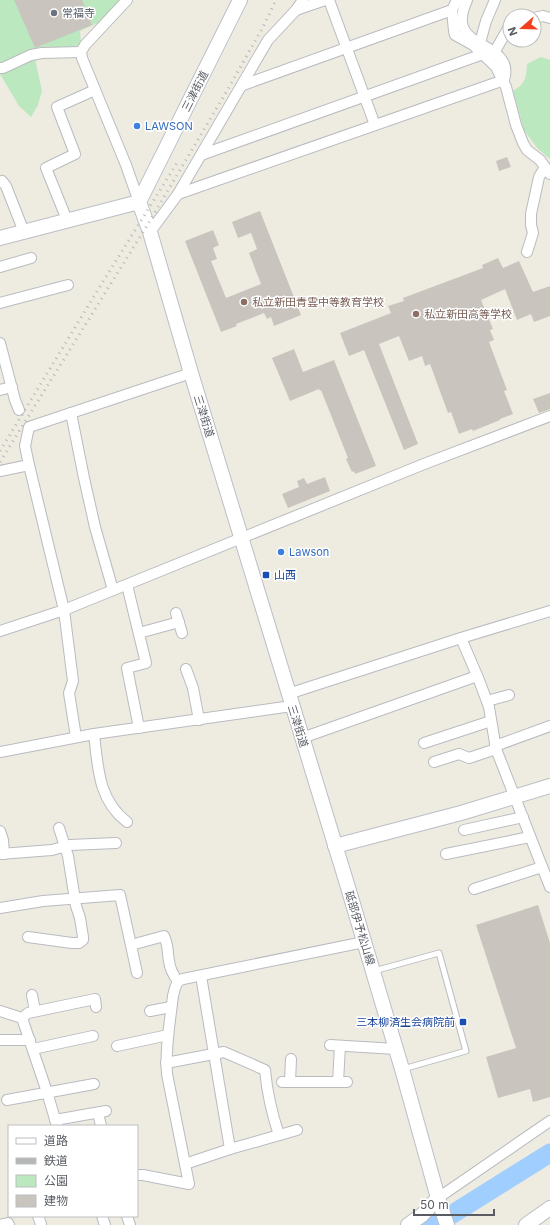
<svg xmlns="http://www.w3.org/2000/svg" width="550" height="1225" viewBox="0 0 550 1225" font-family="Inter,'Noto Sans JP',sans-serif">
<style>
.green{fill:#bbe8be}
.water{fill:#9fceff}
.lines{fill:none;stroke-linecap:round;stroke-linejoin:round}
.river{stroke:#9fceff;stroke-width:19}
.building{fill:#c9c5be}
.lane-casing{stroke:#b9bbc1;stroke-width:7}
.street-casing{stroke:#b9bbc1;stroke-width:12}
.secondary-casing{stroke:#bbbec6;stroke-width:16}
.lane{stroke:#fff;stroke-width:5}
.street{stroke:#fff;stroke-width:10}
.secondary{stroke:#fff;stroke-width:14}
.rail{stroke:#b5b6b6;stroke-width:3;stroke-dasharray:1 5;stroke-linecap:butt}
.worship-dot{fill:#6b7280;stroke:#fff;stroke-width:1.5}
.shop-dot{fill:#3f7fe0;stroke:#fff;stroke-width:1.5}
.education-dot{fill:#8d6e63;stroke:#fff;stroke-width:1.5}
.transit-dot{fill:#1a4fb4;stroke:#fff;stroke-width:1.5}
.labels{text-anchor:middle;stroke-width:3;stroke-linejoin:round;paint-order:stroke}
.worship-label{font-size:11px;fill:#5b616d;stroke:#fff;text-anchor:start}
.street-label{font-size:11px;fill:#595d63;stroke:#fff}
.shop-label{font-size:11px;fill:#366cbe;stroke:#fff;text-anchor:start}
.education-label{font-size:11px;fill:#785e54;stroke:#fff;text-anchor:start}
.transit-label{font-size:11px;fill:#164399;stroke:#fff;text-anchor:start}
</style>
<rect width="100%" height="100%" fill="#eeece0"/>
<g class="green">
<polygon points="0,0 122,0 104,20 80,31 81,43 72,49 35,59 42,91 38,105 31,117 19,106 0,74"/>
<path d="M541,57l9,3v99l-12,-10 -14,-19 -11,-39c13,-8 13,-13 14,-27z"/>
</g>
<polygon class="water" points="436,1214 441,1225 421,1225"/>
<g class="lines">
<polyline class="river" points="435,1225 550,1153"/>
</g>
<g class="building">
<polygon points="14,0 82,0 92,25 35,48"/>
<polygon points="507,157 511,167 499,171 496,161"/>
<polygon points="260,211 301,315 274,326 271,317 267,319 264,313 236,324 237,326 221,332 185,241 213,230 219,245 213,248 217,259 211,261 226,298 261,284 249,253 257,249 251,233 238,238 232,222"/>
<polygon points="498,258 503,268 519,261 533,292 550,286 550,316 534,322 531,314 517,320 505,289 481,300 493,329 490,330 494,340 489,342 507,390 504,391 513,414 500,419 500,420 473,431 472,429 459,434 451,412 448,413 430,364 425,366 422,356 409,361 399,336 379,344 418,444 404,450 364,350 349,356 340,333 391,313 388,306 404,301 403,298 483,268 482,265"/>
<polygon points="294,349 303,372 334,360 376,466 355,474 354,471 352,472 346,459 348,458 321,390 320,391 319,389 290,401 272,358"/>
<polygon points="550,393 550,409 539,413 533,399"/>
<polygon points="325,477 330,491 288,508 282,494 299,487 297,481 304,478 307,484"/>
<polygon points="538,905 550,943 550,1097 533,1102 530,1089 498,1098 486,1057 516,1048 476,925"/>
</g>
<g class="lines">
<defs>
<polyline id="lane" points="374,971 439,953 466,1051 403,1069"/>
<g id="street">
<polyline points="127,0 85,45 81,52 82,58 126,165 139,202"/>
<polyline points="329,0 375,125"/>
<polyline points="457,0 452,10 454,31 455,35 473,45 496,67 506,87 516,125 523,143 527,150 540,160 550,174"/>
<polyline points="296,10 325,0"/>
<polyline points="534,18 543,16 550,18"/>
<polyline points="480,43 486,21 495,0"/>
<polyline points="494,53 510,25"/>
<polyline points="0,68 3,68 31,55 42,53 81,52"/>
<polyline points="243,85 452,10"/>
<polyline points="201,155 483,54"/>
<polyline points="0,182 2,181 6,186 24,232"/>
<path d="M178,194l326,-114c10,-32 -35,-33 -41,-53 -3,-9 0,-18 4,-27"/>
<polyline points="67,220 46,168 75,154 57,107 95,90"/>
<polyline points="150,232 178,194 268,40 296,10 303,0"/>
<polyline points="527,252 533,233 531,225 531,214 539,177 545,167"/>
<polyline points="0,267 31,258"/>
<polyline points="0,303 68,285"/>
<polyline points="0,343 15,400 19,410"/>
<polyline points="0,390 12,387"/>
<polyline points="71,413 84,478 95,527 113,590"/>
<polyline points="29,465 64,610 73,681 69,693 76,737"/>
<polyline points="0,471 29,465 25,446 29,427 191,373"/>
<polyline points="127,585 146,663 127,668 139,728"/>
<polyline points="176,613 182,633"/>
<polyline points="0,631 64,610 424,464 550,416"/>
<polyline points="139,633 179,622"/>
<polyline points="461,638 479,680 489,707 496,749 550,887"/>
<polyline points="186,669 193,688 199,720"/>
<polyline points="288,694 461,638 550,611"/>
<polyline points="487,701 509,695"/>
<path d="M94,734c4,33 4,66 33,88"/>
<polyline points="302,738 477,676"/>
<polyline points="424,743 491,721"/>
<polyline points="495,746 550,726"/>
<polyline points="0,752 94,734 292,706"/>
<polyline points="434,762 459,754 469,758 496,749"/>
<polyline points="464,830 523,817"/>
<polyline points="0,831 3,840 4,854"/>
<polyline points="0,854 52,850 70,845 116,843"/>
<polyline points="446,854 530,837"/>
<polyline points="474,889 542,867"/>
<polyline points="0,908 43,901 120,895 137,973"/>
<polyline points="28,937 72,943 79,943 83,940 83,937 80,918 76,906 68,856 59,828"/>
<path d="M131,945l33,-9c5,11 3,15 5,25 1,8 4,14 9,20"/>
<polyline points="201,976 230,1149"/>
<polyline points="32,995 35,1011"/>
<polyline points="0,1011 22,1018 47,1092 57,1126"/>
<polyline points="150,1011 171,1007"/>
<polyline points="22,1018 28,1013 95,999 96,1007"/>
<polyline points="0,1040 30,1040"/>
<polyline points="330,1045 396,1049"/>
<polyline points="117,1046 168,1035"/>
<polyline points="33,1049 93,1036"/>
<path d="M166,1063l58,-11 41,18c2,22 7,44 14,65"/>
<polyline points="282,1082 347,1082"/>
<polyline points="290,1082 291,1059"/>
<polyline points="338,1082 340,1046"/>
<polyline points="7,1100 94,1084"/>
<polyline points="98,1113 101,1126"/>
<polyline points="55,1120 106,1111"/>
<polyline points="185,1164 230,1149 297,1130"/>
<path d="M137,1175h6l46,9 -22,-110c-2,-26 3,-52 6,-78l2,-8 3,-7 5,-2 181,-37"/>
<polyline points="438,1198 550,1121"/>
<polyline points="38,1216 41,1224"/>
<polyline points="102,1216 105,1225"/>
<polyline points="127,1216 130,1225"/>
<polyline points="0,1225 8,1223 9,1225"/>
</g>
<g id="secondary">
<polyline points="240,0 139,202 150,232 191,373 347,884 396,1049 402,1069 438,1198 447,1225"/>
<polyline points="0,238 139,202"/>
<polyline points="335,846 461,813 550,786"/>
<polyline points="408,1225 422,1215 438,1198"/>
<polyline points="526,1225 550,1208"/>
</g>
</defs>
<use href="#lane" class="lane-casing"/>
<use href="#street" class="street-casing"/>
<use href="#secondary" class="secondary-casing"/>
<use href="#lane" class="lane"/>
<use href="#street" class="street"/>
<use href="#secondary" class="secondary"/>
<g class="rail">
<polyline points="0,451 99,288 177,163"/>
<polyline points="0,462 148,224 228,89 263,27 276,0"/>
</g>
</g>
<circle class="worship-dot" cx="54" cy="13" r="4"/>
<g class="shop-dot">
<circle cx="137" cy="126" r="4"/>
<circle cx="281" cy="552" r="4"/>
</g>
<g class="education-dot">
<circle cx="244" cy="302" r="4"/>
<circle cx="416" cy="314" r="4"/>
</g>
<g class="transit-dot">
<rect x="262" y="571" width="8" height="8" rx="2"/>
<rect x="459" y="1018" width="8" height="8" rx="2"/>
</g>
<g class="labels">
<g class="worship-label">
<text x="62" y="17">常福寺</text>
</g>
<g class="street-label">
<text transform="translate(195 91) rotate(-63)" y="4">三津街道</text>
<text transform="translate(204 416) rotate(73)" y="4">三津街道</text>
<text transform="translate(298 726) rotate(73)" y="4">三津街道</text>
<text transform="translate(360 928) rotate(73)" y="4">砥部伊予松山線</text>
</g>
<g class="shop-label">
<text x="145" y="130">LAWSON</text>
<text x="289" y="556">Lawson</text>
</g>
<g class="education-label">
<text x="252" y="306">私立新田青雲中等教育学校</text>
<text x="424" y="318">私立新田高等学校</text>
</g>
<g class="transit-label">
<text x="274" y="579">山西</text>
<text x="455" y="1026" text-anchor="end">三本柳済生会病院前</text>
</g>
</g>
<rect x="8" y="1125" width="130" height="92" fill="#ffffff" stroke="#bdbec1"/>
<rect x="16" y="1138" width="20" height="6" fill="#ffffff" stroke="#bdbec1"/>
<text x="44" y="1145" font-size="12" fill="#595d63">道路</text>
<rect x="16" y="1158" width="20" height="6" fill="#b5b6b6" stroke="#bdbec1"/>
<text x="44" y="1165" font-size="12" fill="#595d63">鉄道</text>
<rect x="16" y="1175" width="20" height="12" fill="#bbe8be" stroke="#bdbec1"/>
<text x="44" y="1185" font-size="12" fill="#595d63">公園</text>
<rect x="16" y="1195" width="20" height="12" fill="#c9c5be" stroke="#bdbec1"/>
<text x="44" y="1205" font-size="12" fill="#595d63">建物</text>
<g transform="translate(522 28) rotate(250)"><circle r="19" fill="#ffffff" stroke="#bdbec1"/>
<path d="M0-3L7 15L0 10L-7 15Z" fill="#f5401f"/>
<text y="-6" font-size="11" font-weight="bold" text-anchor="middle" fill="#595d63">N</text>
</g>
<path d="M414 1209v6h80v-6" fill="none" stroke="#595d63" stroke-width="2"/>
<text x="420" y="1209" font-size="12" fill="#595d63" stroke="#ffffff" stroke-width="3" paint-order="stroke">50 m</text>
</svg>
